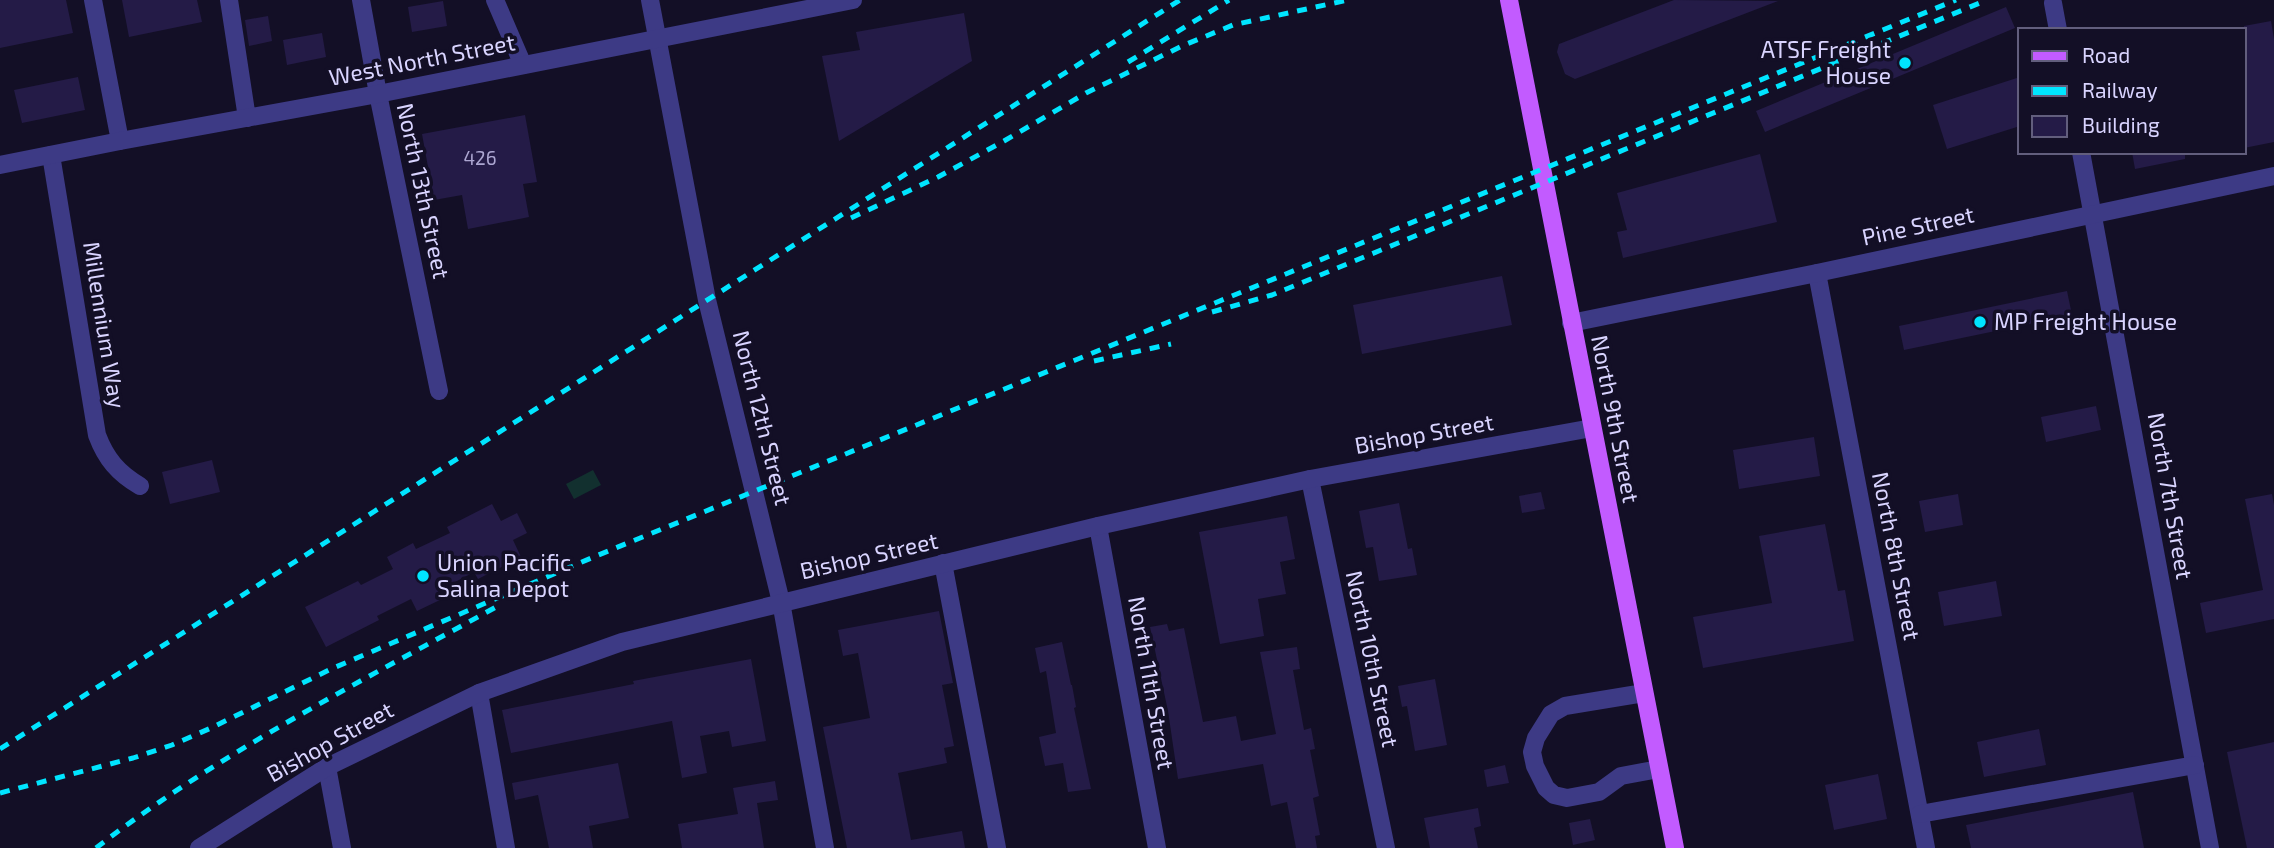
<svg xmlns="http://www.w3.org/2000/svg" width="2274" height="848" viewBox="0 0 2274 848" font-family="'Exo 2',sans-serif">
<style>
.green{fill:#12302f}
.building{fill:#241b47}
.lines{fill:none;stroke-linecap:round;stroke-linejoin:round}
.minor{stroke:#3d3a85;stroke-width:18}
.major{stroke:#c25bff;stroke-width:18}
.rail{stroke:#00e5ff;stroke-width:5;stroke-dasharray:10 9;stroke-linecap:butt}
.poi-dot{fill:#00e5ff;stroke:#130f26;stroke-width:2.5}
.labels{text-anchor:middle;stroke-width:7;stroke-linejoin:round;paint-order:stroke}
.number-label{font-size:19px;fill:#aca6d1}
.poi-label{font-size:23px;fill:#d9d4ff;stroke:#130f26;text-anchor:start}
.street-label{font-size:23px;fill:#d9d4ff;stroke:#130f26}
</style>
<rect width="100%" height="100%" fill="#130f26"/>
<polygon class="green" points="593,470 601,485 574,499 566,484"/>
<g class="building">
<polygon points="0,0 66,0 73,33 0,48"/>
<polygon points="122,0 197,0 202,22 129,37"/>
<polygon points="1674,0 1778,1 1575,79 1565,74 1557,52 1559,44"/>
<polygon points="443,1 447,26 412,32 408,7"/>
<polygon points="2006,7 2015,28 1765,132 1756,111"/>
<polygon points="964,13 972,61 839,141 822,56 860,50 856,32"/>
<polygon points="268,16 272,41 249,46 245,20"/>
<polygon points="2271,21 2274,39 2274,142 2244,148 2244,26"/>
<polygon points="322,33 326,57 287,65 283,40"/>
<polygon points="78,77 85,110 22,123 14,90"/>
<polygon points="2020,77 2020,126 1947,149 1933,105"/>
<polygon points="525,115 537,182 523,184 529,217 468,229 462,195 434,200 422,134"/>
<polygon points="2132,152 2185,152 2185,159 2135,169"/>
<polygon points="1760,154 1777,222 1623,258 1617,232 1627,230 1617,193"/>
<polygon points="1502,276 1512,325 1362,354 1353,305"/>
<polygon points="2067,291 2072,315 1904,350 1899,326"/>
<polygon points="2096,406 2101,430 2046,442 2041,417"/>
<polygon points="1814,437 1820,476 1739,489 1733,450"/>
<polygon points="212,460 220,492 170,504 162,472"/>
<polygon points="1541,492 1545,509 1522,513 1519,496"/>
<polygon points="1958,494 1963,525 1925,532 1919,501"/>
<polygon points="2272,494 2274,505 2274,619 2206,633 2200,603 2263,590 2245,499"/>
<polygon points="1399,503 1408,549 1412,548 1417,575 1379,581 1373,547 1366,548 1359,511"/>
<polygon points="492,504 501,521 517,513 527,533 513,540 521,557 478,579 474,572 438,591 442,599 417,611 411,599 377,616 379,620 326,647 305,607 358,581 361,585 393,569 387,557 413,543 416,549 450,533 447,527"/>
<polygon points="1287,516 1295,559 1280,562 1286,594 1258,599 1264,636 1220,644 1199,532"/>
<polygon points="1825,524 1838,591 1845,590 1854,641 1703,668 1693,617 1772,603 1759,536"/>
<polygon points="1996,581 2002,616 1944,626 1938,592"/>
<polygon points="939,611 953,683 942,685 954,746 944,748 947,763 898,773 911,840 962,831 965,848 847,848 823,727 870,718 858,653 843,656 838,630"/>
<polygon points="1167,624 1169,631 1184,628 1203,722 1236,716 1241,741 1276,734 1260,652 1297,647 1300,669 1293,670 1304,730 1311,728 1315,749 1310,750 1319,796 1313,798 1320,835 1315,836 1317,848 1296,848 1287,802 1271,806 1263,764 1178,779 1168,711 1150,627"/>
<polygon points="1062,642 1071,685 1072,685 1076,707 1074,708 1091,789 1068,792 1063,763 1045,766 1039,737 1056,733 1046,671 1040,673 1035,648"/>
<polygon points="751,659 766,741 732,747 729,731 700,736 707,773 682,778 672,721 511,753 502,710 634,684 633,681"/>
<polygon points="1435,679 1447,745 1415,751 1407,706 1402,707 1398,686"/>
<polygon points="2039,729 2046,765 1984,777 1977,742"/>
<polygon points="2274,742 2274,848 2247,848 2227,752"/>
<polygon points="618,763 629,818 589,826 593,848 549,848 538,795 515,800 512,783"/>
<polygon points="1505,765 1509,783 1487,787 1484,770"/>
<polygon points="1878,774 1887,819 1834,830 1825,785"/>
<polygon points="775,781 778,800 757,803 764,848 682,848 678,824 738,814 733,788"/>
<polygon points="2133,792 2144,848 1971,848 1966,825"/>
<polygon points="1478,808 1481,826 1474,828 1478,848 1430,848 1424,818"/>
<polygon points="1590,819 1595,840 1573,845 1569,823"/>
</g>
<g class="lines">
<g class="minor">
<polyline points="93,0 120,141"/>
<polyline points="229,0 247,118"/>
<polyline points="361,0 378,94 439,391"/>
<polyline points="495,0 523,65"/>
<polyline points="650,0 707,300 781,602 825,848"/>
<polyline points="2053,3 2058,30"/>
<polyline points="2081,152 2210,848"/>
<path d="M51,155l46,280c9,24 21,38 43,51"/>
<polyline points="0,165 120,141 378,94 853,0"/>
<polyline points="1817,273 1926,848"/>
<polyline points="1571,323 1817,273 2274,176"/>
<polyline points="1310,479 1386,848"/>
<polyline points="1098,526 1157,848"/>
<polyline points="943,563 997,848"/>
<polyline points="479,693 506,848"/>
<polyline points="1644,693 1565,706 1551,714 1536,738 1532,752 1535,766 1546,788 1554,795 1567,798 1599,792 1621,776 1659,769"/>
<polyline points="327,767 342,848"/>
<polyline points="1920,814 2195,765"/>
<polyline points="199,848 327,767 479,693 622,642 1098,526 1310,479 1592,428"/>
</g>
<polyline class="major" points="1509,0 1675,848"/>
<g class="rail">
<polyline points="1128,62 1229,0"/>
<polyline points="851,218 938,177 1004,141 1086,93 1182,46 1233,25 1348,0"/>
<polyline points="1212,312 1272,295 1987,0"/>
<polyline points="1094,361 1171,344"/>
<polyline points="0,749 1180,0"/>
<polyline points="0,793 133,758 172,745 211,728 331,669 596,556 1956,0"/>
<path d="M96,848c123,-95 264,-166 400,-241"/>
</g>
</g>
<g class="poi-dot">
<circle cx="1905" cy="63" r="7"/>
<circle cx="1980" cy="322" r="7"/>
<circle cx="423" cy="576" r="7"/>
</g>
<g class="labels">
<g class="number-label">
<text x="480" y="165">426</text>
</g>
<g class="poi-label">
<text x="1891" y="58" text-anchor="end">ATSF Freight<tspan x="1891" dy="26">House</tspan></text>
<text x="1994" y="330">MP Freight House</text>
<text x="437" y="571">Union Pacific<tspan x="437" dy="26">Salina Depot</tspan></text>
</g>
<g class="street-label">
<text transform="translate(422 60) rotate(-11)" y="8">West North Street</text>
<text transform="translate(423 191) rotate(78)" y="8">North 13th Street</text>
<text transform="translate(1918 226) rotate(-12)" y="8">Pine Street</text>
<text transform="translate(104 325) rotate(81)" y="8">Millennium Way</text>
<text transform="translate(762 418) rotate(76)" y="8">North 12th Street</text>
<text transform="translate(1615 419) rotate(79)" y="8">North 9th Street</text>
<text transform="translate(1424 434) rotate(-10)" y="8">Bishop Street</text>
<text transform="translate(2170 496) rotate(80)" y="8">North 7th Street</text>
<text transform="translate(869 556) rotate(-13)" y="8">Bishop Street</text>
<text transform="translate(1896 556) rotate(79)" y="8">North 8th Street</text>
<text transform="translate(1372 659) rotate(78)" y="8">North 10th Street</text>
<text transform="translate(1151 683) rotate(80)" y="8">North 11th Street</text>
<text transform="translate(330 742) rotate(-29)" y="8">Bishop Street</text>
</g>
</g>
<rect x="2018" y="28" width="228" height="126" fill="#130f26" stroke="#625e7d" stroke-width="2"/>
<rect x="2032" y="51" width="35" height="10" fill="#c25bff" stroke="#625e7d" stroke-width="2"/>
<text x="2082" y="63" font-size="21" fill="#d9d4ff">Road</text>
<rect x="2032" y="86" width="35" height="10" fill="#00e5ff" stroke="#625e7d" stroke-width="2"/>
<text x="2082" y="98" font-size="21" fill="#d9d4ff">Railway</text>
<rect x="2032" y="116" width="35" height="21" fill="#241b47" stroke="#625e7d" stroke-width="2"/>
<text x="2082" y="133" font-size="21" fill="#d9d4ff">Building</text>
</svg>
